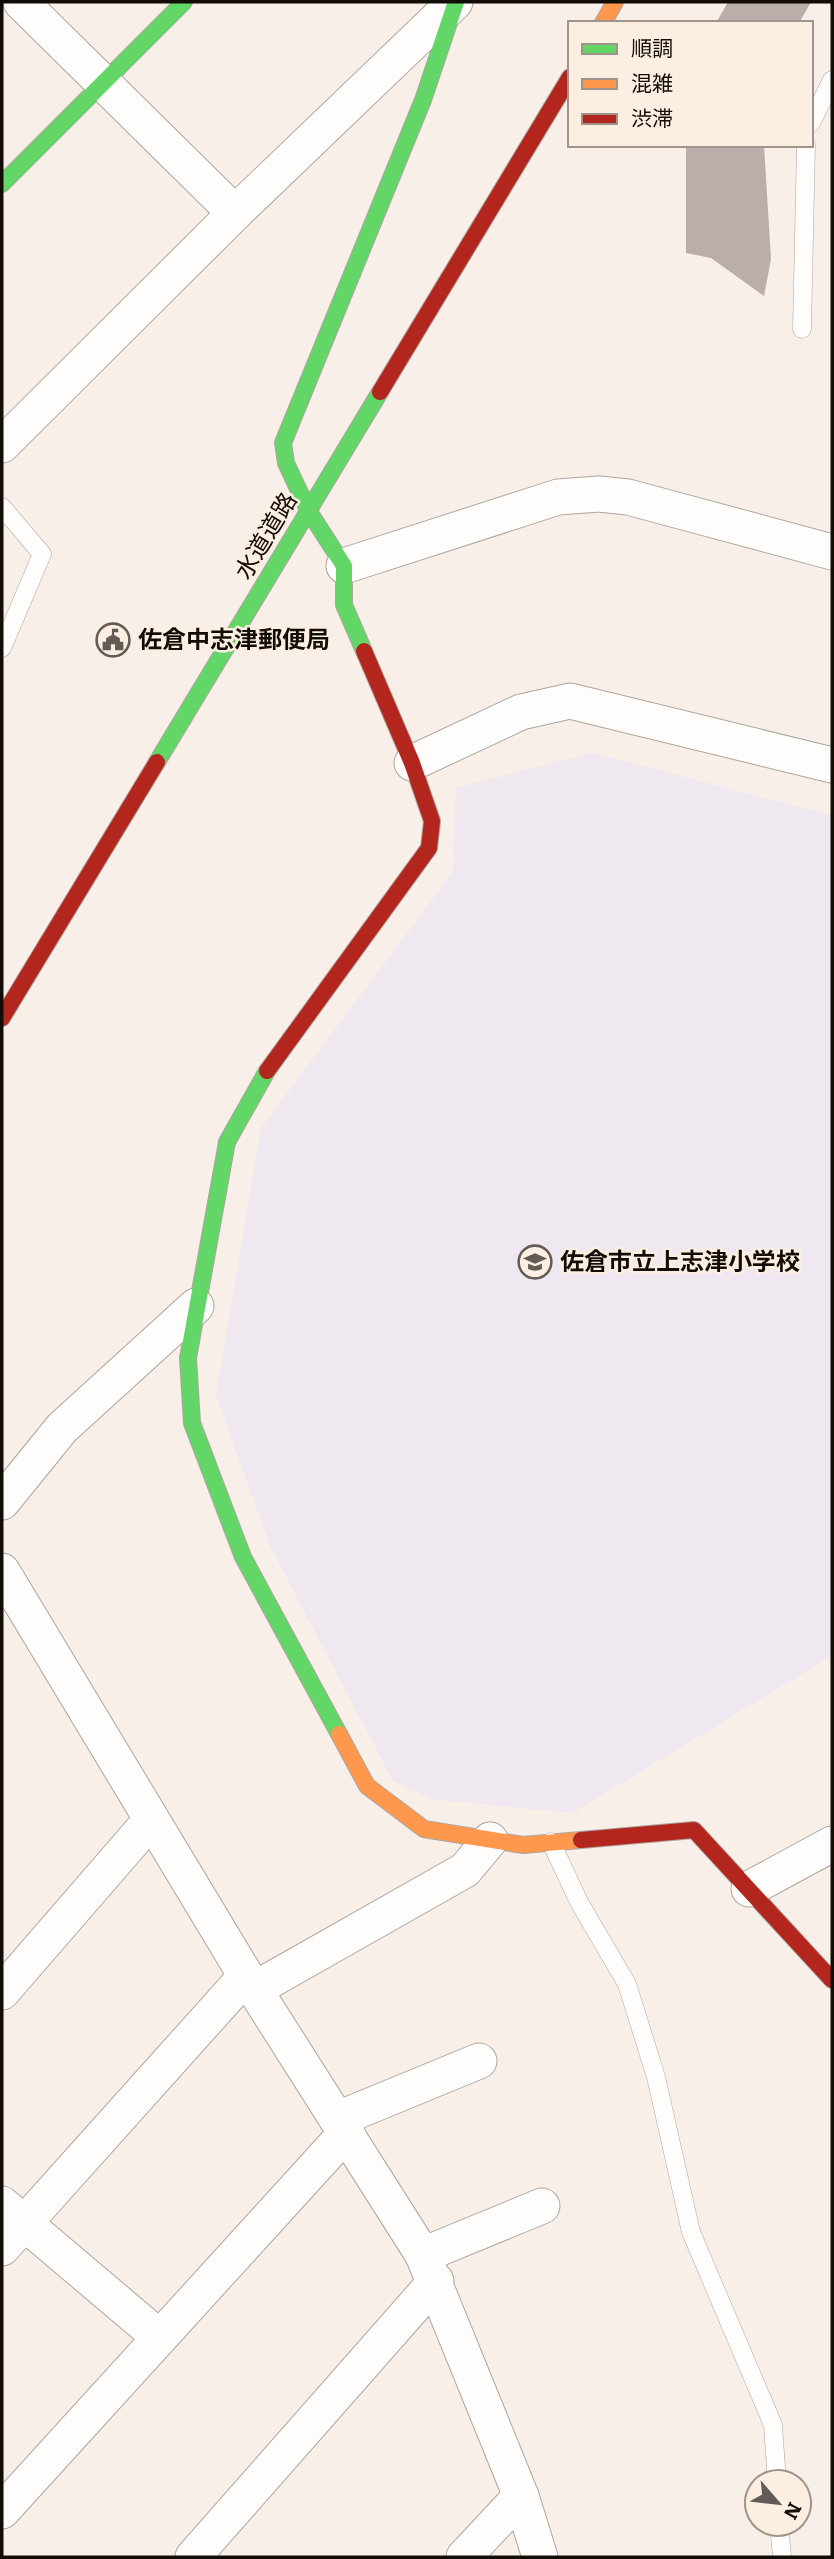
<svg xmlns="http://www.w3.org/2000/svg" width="834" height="2559" viewBox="0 0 834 2559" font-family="Literata,'Noto Sans JP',serif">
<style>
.education{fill:#efe8f1}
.building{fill:#baaeaa}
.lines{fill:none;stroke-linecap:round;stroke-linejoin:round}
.lane-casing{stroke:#aca6a0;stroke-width:19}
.street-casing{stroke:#aca6a0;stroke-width:37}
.fast-casing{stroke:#aca6a0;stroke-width:18}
.slow-casing{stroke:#aca6a0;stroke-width:18}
.jam-casing{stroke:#aca6a0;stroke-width:18}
.lane{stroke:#fefdfc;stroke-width:18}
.street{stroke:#fefdfc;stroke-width:35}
.fast{stroke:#63d668;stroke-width:16}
.slow{stroke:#ff974d;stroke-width:16}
.jam{stroke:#b3261e;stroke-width:16}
.labels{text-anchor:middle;stroke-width:5;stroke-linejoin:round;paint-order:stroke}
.street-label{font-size:24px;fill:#130d08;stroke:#fdeee2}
.poi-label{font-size:24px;font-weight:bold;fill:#130d08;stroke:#fdeee2;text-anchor:start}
</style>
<rect width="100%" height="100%" fill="#f7efe8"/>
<polygon class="education" points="593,753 832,816 832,1656 572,1813 433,1799 393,1781 271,1548 216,1396 261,1128 453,872 456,788"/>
<g class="building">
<polygon points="728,2 811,2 799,23 716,23"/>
<polygon points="686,145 764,145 771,259 764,296 711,258 686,253"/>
</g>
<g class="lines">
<defs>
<g id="lane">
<polyline points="811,123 832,80"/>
<polyline points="802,329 806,145"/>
<polyline points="2,507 42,554 2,648"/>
<polyline points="551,1842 579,1902 627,1984 656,2077 691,2232 773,2425 777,2482"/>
<polyline points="779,2524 782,2557"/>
</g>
<g id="street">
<polyline points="21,2 235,213"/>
<polyline points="2,445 235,213 455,2"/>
<polyline points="344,566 558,497 599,494 628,497 832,552"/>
<polyline points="412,763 521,712 570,701 832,765"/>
<polyline points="2,1502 62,1428 196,1306"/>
<polyline points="2,1571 246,1976 423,2255 521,2496 540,2557"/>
<polyline points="749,1889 832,1844"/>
<polyline points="255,1989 465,1870 490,1840"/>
<polyline points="2,1992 151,1820"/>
<polyline points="338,2119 479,2061"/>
<polyline points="2,2204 159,2337"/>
<polyline points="2,2248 246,1976"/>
<polyline points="423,2255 542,2206"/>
<polyline points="2,2511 347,2132"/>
<polyline points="193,2557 436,2281"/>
<polyline points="464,2557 521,2496"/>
</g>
<g id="fast">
<polyline points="2,184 184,2"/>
<polyline points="364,651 344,605 344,566 308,510 286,463 283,443 423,100 456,2"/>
<polyline points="157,762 380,392"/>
<polyline points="267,1071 227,1142 188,1358 192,1423 243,1557 339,1734"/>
</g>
<g id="slow">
<polyline points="603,23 615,2"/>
<polyline points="339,1734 367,1786 424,1829 523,1845 581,1840"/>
</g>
<g id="jam">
<polyline points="380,392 570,77"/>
<polyline points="2,1018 157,762"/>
<polyline points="267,1071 429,848 432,821 412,763 364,651"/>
<polyline points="581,1840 694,1830 832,1980"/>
</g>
</defs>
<use href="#lane" class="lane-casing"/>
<use href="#street" class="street-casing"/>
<use href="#fast" class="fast-casing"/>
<use href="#slow" class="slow-casing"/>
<use href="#jam" class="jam-casing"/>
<use href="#lane" class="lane"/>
<use href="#street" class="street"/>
<use href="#fast" class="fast"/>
<use href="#slow" class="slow"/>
<use href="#jam" class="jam"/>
</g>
<defs>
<symbol id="civic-ring" viewBox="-11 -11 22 22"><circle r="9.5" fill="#fdeee2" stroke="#635c56" stroke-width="1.5"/><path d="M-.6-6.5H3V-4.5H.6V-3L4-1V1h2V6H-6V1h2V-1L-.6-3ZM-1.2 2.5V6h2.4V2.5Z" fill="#635c56"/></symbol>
<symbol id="school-ring" viewBox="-11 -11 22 22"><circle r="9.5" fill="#fdeee2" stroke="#635c56" stroke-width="1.5"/><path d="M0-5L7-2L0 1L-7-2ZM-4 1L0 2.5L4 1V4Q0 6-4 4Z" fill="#635c56"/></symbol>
</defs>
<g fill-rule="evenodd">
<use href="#civic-ring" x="94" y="621" width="38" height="38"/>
<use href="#school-ring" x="516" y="1243" width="38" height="38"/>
</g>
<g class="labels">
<g class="street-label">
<text transform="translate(266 536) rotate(-59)" y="8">水道道路</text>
</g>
<g class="poi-label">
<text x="138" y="648">佐倉中志津郵便局</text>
<text x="560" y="1270">佐倉市立上志津小学校</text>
</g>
</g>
<rect width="834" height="2559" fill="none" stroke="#130d08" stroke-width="7"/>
<rect x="568" y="21" width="245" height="126" fill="#fdeee2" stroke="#9f948b" stroke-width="2"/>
<rect x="582" y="44" width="35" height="10" fill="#63d668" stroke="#9f948b" stroke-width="2"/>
<text x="631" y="56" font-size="21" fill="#130d08">順調</text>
<rect x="582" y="79" width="35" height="10" fill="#ff974d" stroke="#9f948b" stroke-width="2"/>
<text x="631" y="91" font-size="21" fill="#130d08">混雑</text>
<rect x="582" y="114" width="35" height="10" fill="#b3261e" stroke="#9f948b" stroke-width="2"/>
<text x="631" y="126" font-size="21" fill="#130d08">渋滞</text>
<g transform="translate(778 2503) rotate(118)"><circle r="33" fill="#fdeee2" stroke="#9f948b" stroke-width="2"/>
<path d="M0-5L12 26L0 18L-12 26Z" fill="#635c56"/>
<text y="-10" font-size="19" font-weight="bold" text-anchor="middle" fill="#130d08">N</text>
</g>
</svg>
